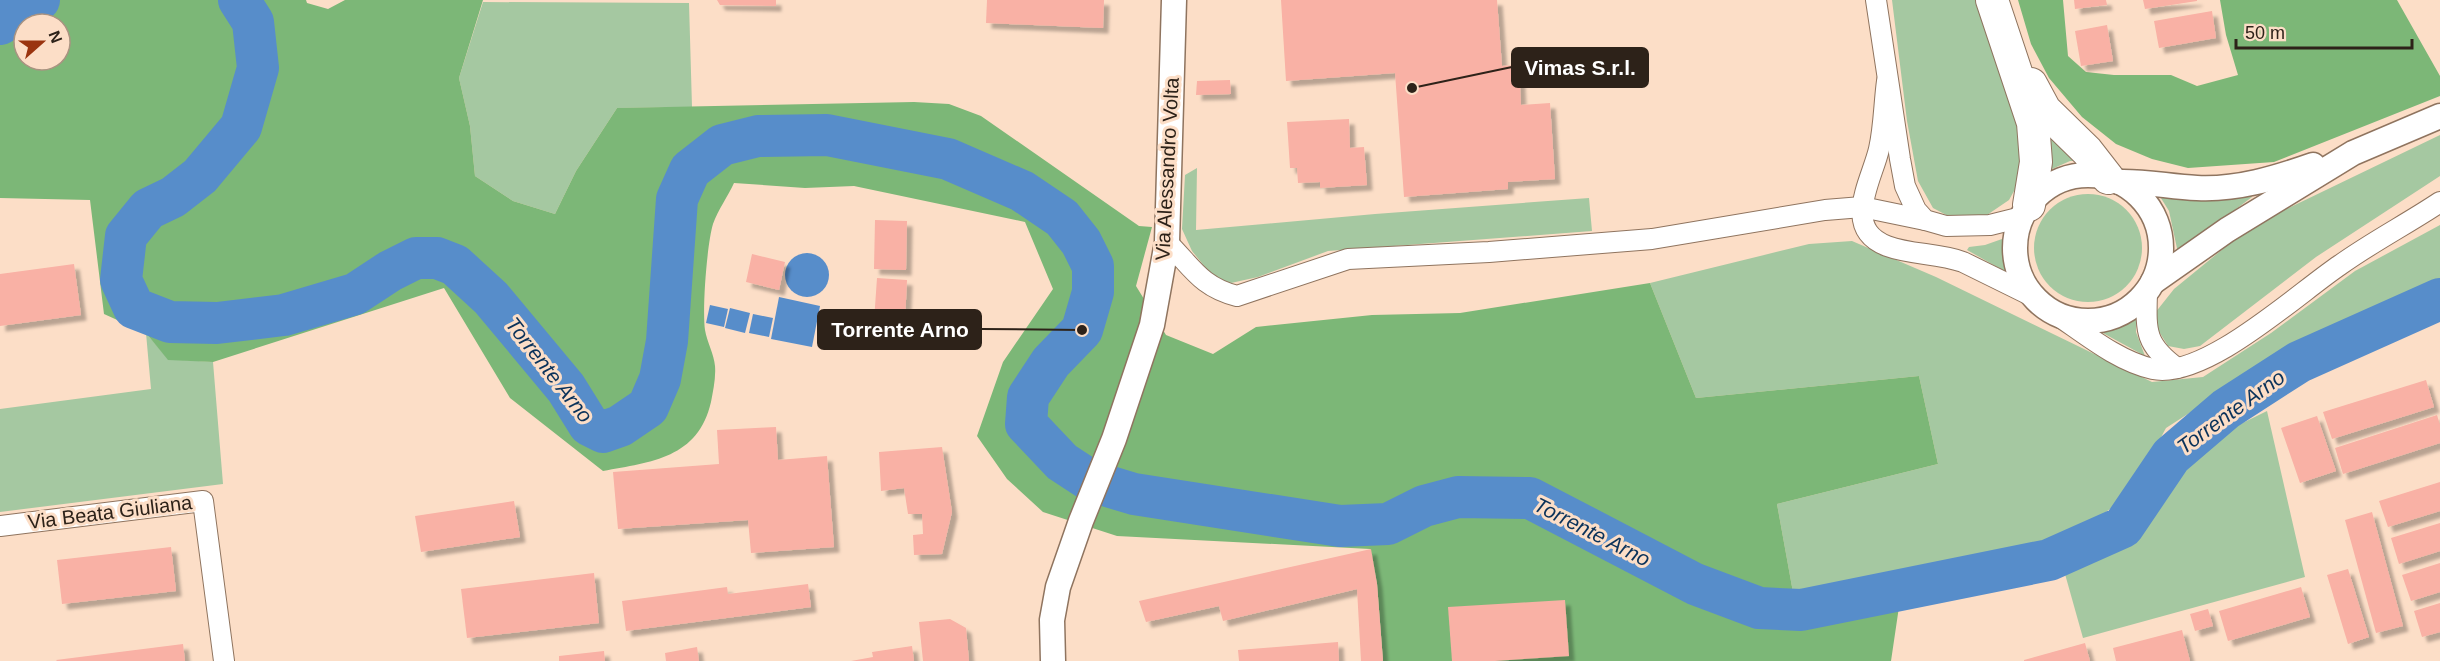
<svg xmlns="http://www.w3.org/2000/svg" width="2440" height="661" viewBox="0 0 2440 661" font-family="Arial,sans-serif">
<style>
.green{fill:#a5c8a1}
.forest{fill:#7cb777;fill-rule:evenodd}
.water{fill:#578dca}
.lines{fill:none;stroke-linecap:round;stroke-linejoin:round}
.river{stroke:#578dca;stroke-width:42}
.building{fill:#f9b1a5;filter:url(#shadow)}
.minor-casing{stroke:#8f745f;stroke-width:22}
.tertiary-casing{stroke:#8f745f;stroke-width:27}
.trunk-casing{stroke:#8f745f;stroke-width:34}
.minor{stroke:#fff;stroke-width:20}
.tertiary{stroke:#fff;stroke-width:24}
.trunk{stroke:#fff;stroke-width:32}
.labels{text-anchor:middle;stroke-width:6;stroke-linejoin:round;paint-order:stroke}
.street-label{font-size:20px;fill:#2d2219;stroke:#fcdec7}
.water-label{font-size:21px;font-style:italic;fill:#0a325a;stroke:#fcdec7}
.leader{fill:none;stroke:#2d2219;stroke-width:2}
.callout-dot{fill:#2d2219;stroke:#fcdec7;stroke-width:2}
.callout{fill:#2d2219;stroke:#2d2219;stroke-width:2}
.callout-label{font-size:21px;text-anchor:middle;font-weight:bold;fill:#fff}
</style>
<defs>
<filter id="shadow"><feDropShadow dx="5.5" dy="5.5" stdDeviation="1.5" flood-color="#0004"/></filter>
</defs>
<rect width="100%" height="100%" fill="#fcdec7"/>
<g class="green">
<polygon points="1892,0 1979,0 1982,21 2016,113 2024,173 2009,200 1987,215 1952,218 1933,208 1918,181 1907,121"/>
<polygon points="483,2 689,3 692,107 617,108 576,171 555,214 513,201 475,176 470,126 459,78"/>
<polygon points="2045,112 2098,161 2070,161 2052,169"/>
<polygon points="2440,135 2440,176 2316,257 2200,346 2184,349 2168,346 2158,330 2155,313 2174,289 2251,226"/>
<polygon points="1197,168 1196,230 1375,214 1589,198 1592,231 1328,251 1258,277 1231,283 1213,277 1192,251 1182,229 1185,175"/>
<polygon points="2154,187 2250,192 2252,197 2178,253 2169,211"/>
<circle cx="2088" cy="248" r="54"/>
<polygon points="2440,225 2440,280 2236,383 2166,428 2131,493 2098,518 2034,551 1925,574 1794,598 1777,504 1938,464 1919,376 1696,398 1650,283 1809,244 1852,241 1936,277 2152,382 2203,377 2271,333 2355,271"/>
<polygon points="2002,239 2006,272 1967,250 1969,247 1985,245"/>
<polygon points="2136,319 2136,332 2145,356 2101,332 2121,327"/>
<polygon points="146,333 168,359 213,362 223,484 0,512 0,409 151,389"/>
<polygon points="2267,411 2305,577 2083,638 2065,574 2138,534 2182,460 2212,438"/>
</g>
<g class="forest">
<path d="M0,0h306l1,3 21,6 17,-9h138l-24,78 11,48 5,50 38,25 42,13 21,-43 41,-63 297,-6 35,2 32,12 158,110 13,1 -16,59 30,49 47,19 43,-27 116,-12 88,-2 190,-30 46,115 223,-22 19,88 -161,40 21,116 102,-20 -9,61h-508l-6,-77 -7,-35 -253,-13 -74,-24 -36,-33 -30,-43 26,-74 50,-73 -28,-67 -171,-36 -49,2 -71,-5c-6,13 -16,27 -21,41 -6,20 -11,85 -8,106 2,12 9,24 10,36 1,12 -2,25 -4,36 -13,56 -59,60 -108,69l-93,-73 -66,-110 -231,74 -45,-2 -22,-27 -42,-19 -14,-114 -90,-2zM24,24h36v36h-36z"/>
<polygon points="2018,0 2063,0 2068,56 2086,72 2114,75 2171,75 2197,86 2238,75 2226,35 2220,0 2397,0 2440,76 2440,96 2274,162 2188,168 2152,159 2116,144 2082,117 2049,78 2031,44"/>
</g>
<g class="water">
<circle cx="807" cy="275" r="22"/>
<polygon points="779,297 820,306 812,347 771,339"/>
<polygon points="710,305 728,309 724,327 706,323"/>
<polygon points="730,308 750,313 745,333 725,328"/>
<polygon points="753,314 773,318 769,337 749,333"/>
</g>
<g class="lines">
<g class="river">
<polyline points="239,0 253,22 258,68 241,127 200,176 173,197 148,209 126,236 121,280 134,308 170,322 217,323 284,315 355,294 390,271 416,258 437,258 455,265 491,298 566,388 589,425 603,432 620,426 648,407 660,379 667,341 677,199 690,170 722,145 758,136 827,135 948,159 1022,191 1062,218 1081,242 1093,266 1093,292 1082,330 1051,362 1028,397 1026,424 1062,462 1091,481 1134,494 1340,526 1388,524 1424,506 1458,497 1530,498 1695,584 1759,608 1801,610 2049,560 2123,527 2171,456 2226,409 2299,362 2440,299"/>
<polyline points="0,24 39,0"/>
</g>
</g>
<g class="building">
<polygon points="717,0 776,0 776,6 720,5"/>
<polygon points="987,0 1104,0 1103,28 986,23"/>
<polygon points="1281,0 1497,0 1502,66 1519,65 1521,105 1550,103 1555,179 1508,182 1508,189 1404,197 1395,73 1286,81"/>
<polygon points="2074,0 2106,0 2107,5 2075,9"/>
<polygon points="2143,0 2197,0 2197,1 2145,9"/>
<polygon points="2212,11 2216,38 2159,48 2154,21"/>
<polygon points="2107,25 2113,61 2081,66 2075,31"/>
<polygon points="1230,80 1231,94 1196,95 1197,81"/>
<polygon points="1349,119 1350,148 1364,147 1367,185 1320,188 1320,182 1298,183 1297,168 1290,168 1287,122"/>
<polygon points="875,220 907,221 906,270 874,269"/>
<polygon points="752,254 785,262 779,290 746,282"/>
<polygon points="74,264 81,315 0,326 0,274"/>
<polygon points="877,278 907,280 905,321 896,320 895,340 880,339 881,322 874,321"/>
<polygon points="2426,380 2434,407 2332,439 2323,412"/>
<polygon points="2437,415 2440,425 2440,443 2343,474 2335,448"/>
<polygon points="2317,416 2336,471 2300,483 2281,428"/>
<polygon points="776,427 778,460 827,456 834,547 751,553 748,520 618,529 613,472 719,464 717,430"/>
<polygon points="942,447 952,512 942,554 914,555 913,535 923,534 922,514 908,514 904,488 881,491 879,452"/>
<polygon points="2440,482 2440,511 2388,527 2379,501"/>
<polygon points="514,501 520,537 421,552 415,516"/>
<polygon points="2372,512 2403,626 2376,633 2345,520"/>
<polygon points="2440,523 2440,551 2399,564 2391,538"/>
<polygon points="171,547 176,591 62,604 57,560"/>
<polygon points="1371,549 1377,584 1383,661 1361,661 1357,589 1223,621 1219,606 1146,622 1139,601"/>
<polygon points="2440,563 2440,592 2411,601 2402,575"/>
<polygon points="2348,569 2369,637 2348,644 2327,575"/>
<polygon points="594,573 599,623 467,638 461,589"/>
<polygon points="808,584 811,607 626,631 622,601 727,587 728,594"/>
<polygon points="2301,587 2310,617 2228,641 2219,611"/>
<polygon points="1565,600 1569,656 1495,661 1452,661 1448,607"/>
<polygon points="2440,603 2440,632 2422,637 2414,611"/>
<polygon points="2208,609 2213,626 2195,631 2190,614"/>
<polygon points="950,619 966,628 969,661 923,661 919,622"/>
<polygon points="2182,630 2190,661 2116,661 2113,648"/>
<polygon points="1338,642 1339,661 1239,661 1238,650"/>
<polygon points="2085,643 2090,661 2024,661 2024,660"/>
<polygon points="183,644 185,661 57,661 56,660"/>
<polygon points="912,646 914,661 851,661 873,657 872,652"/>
<polygon points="697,647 699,661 666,661 665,653"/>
<polygon points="604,651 605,661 559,661 559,656"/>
</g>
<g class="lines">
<defs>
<g id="minor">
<polyline points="1876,0 1900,159 1905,186 1916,210 1925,220 1946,226 1990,225 2022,217"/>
<path d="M1887,81c-3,22 -3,46 -8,68 -7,31 -38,79 8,97 24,9 52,7 76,16l71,35"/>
<path d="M1167,242c25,25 34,45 70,54l111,-37 141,-7 163,-13 173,-29 37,-3 63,13"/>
<path d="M2147,292c-1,38 -3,52 30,76"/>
<path d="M2054,313c30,20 63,48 99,56 52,11 145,-76 187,-104 32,-23 67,-41 100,-63"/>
<polyline points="0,526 203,501 224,661"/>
</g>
<g id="tertiary">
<circle cx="2088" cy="248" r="73"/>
<path d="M2119,182c26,-1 52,5 78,6 40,2 79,-10 116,-23"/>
<polyline points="2153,282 2227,230 2353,153 2440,116"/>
<polyline points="1053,661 1052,620 1058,587 1081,521 1114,439 1152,325 1167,242 1174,0"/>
</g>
<g id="trunk">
<polyline points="1992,0 2033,123 2036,162 2029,205"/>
<polyline points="2031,84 2045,110 2087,151 2108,178"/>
</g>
</defs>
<use href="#minor" class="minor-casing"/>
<use href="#tertiary" class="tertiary-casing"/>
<use href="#trunk" class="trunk-casing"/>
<use href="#minor" class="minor"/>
<use href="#tertiary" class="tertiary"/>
<use href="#trunk" class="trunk"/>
</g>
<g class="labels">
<g class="street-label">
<text transform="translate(1167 169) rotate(-87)" y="7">Via Alessandro Volta</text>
<text transform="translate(110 512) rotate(-7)" y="7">Via Beata Giuliana</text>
</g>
<g class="water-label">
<text transform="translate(549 370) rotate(52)" y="7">Torrente Arno</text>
<text transform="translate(2231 412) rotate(-36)" y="7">Torrente Arno</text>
<text transform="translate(1592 532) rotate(27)" y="7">Torrente Arno</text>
</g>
</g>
<path class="leader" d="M1412 88L1512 67M1082 330L981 329"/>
<g class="callout-dot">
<circle cx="1412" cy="88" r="6"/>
<circle cx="1082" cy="330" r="6"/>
</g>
<g class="callout">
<rect x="1512" y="48" width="136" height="39" rx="6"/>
<rect x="818" y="310" width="163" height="39" rx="6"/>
</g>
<g class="callout-label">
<text x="1580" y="75">Vimas S.r.l.</text>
<text x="900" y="337">Torrente Arno</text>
</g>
<g transform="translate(42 42) rotate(69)"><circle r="28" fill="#fcdec7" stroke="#a99381" stroke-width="1.5"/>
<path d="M0-4.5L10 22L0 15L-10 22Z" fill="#9a340f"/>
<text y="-9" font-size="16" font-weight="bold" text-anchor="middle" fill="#2d2219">N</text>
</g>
<path d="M2236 39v9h176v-9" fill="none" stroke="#2d2219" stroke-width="3"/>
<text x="2245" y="39" font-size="18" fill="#2d2219" stroke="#fcdec7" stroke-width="4.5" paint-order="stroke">50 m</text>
</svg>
